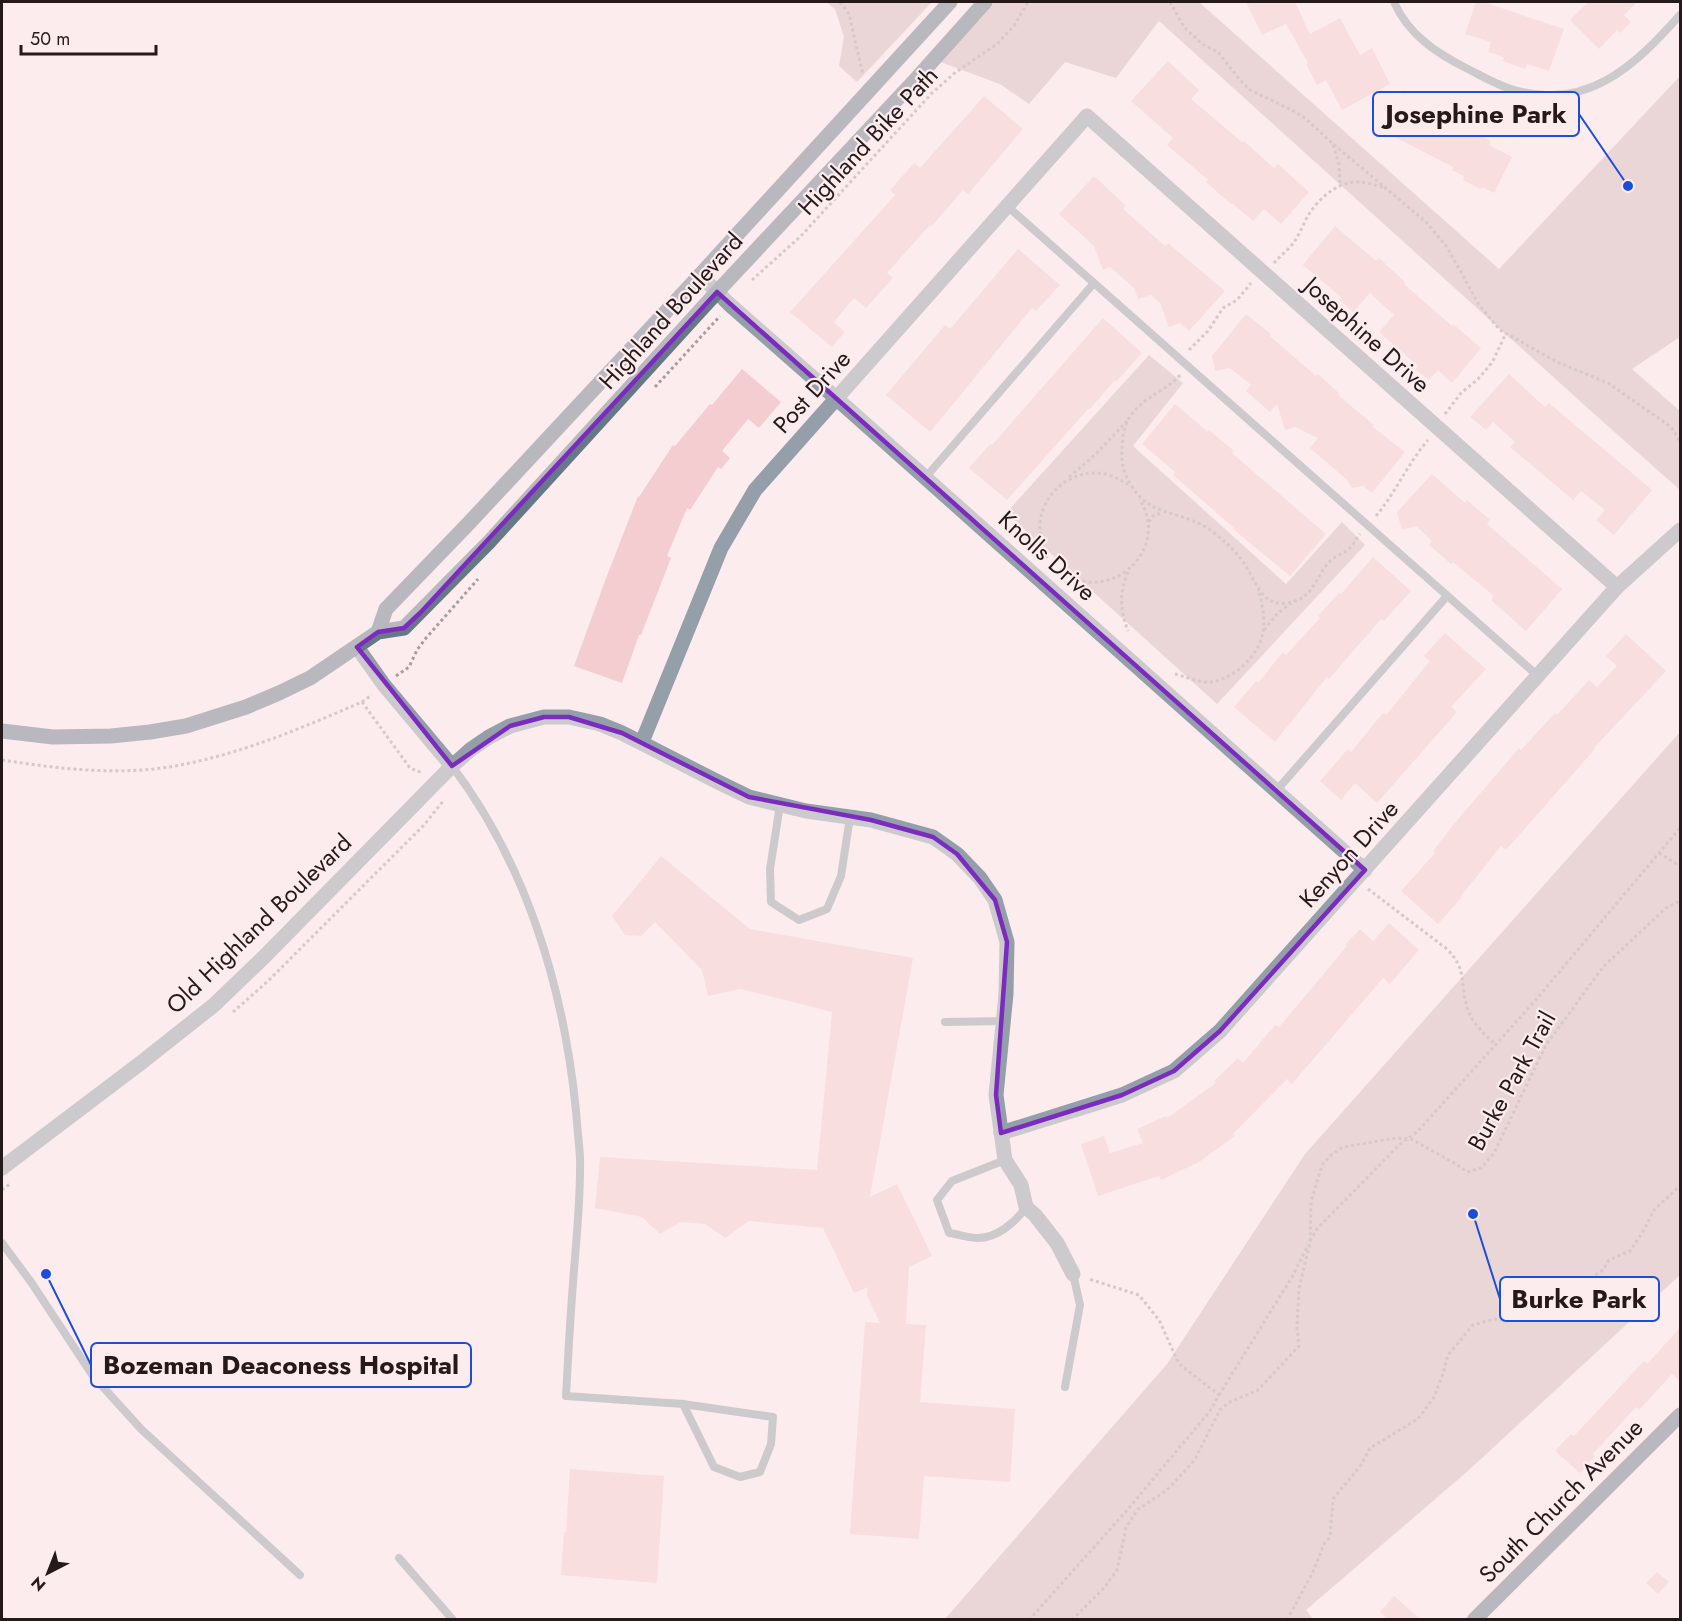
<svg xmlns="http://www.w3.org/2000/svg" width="1682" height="1621" viewBox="0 0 1682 1621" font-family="Jost,sans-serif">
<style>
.green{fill:#d4bbbb}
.building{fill:#f3cdcf}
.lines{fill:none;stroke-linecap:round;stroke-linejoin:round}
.path{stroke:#ab9c9d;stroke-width:3;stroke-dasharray:3 3;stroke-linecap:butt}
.lane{stroke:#949fa9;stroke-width:8}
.street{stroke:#949fa9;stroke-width:15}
.secondary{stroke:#677886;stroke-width:15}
.marked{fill:none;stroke:#7b2cbf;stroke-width:4.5;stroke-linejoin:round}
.labels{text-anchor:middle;stroke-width:4.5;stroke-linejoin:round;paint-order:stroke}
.street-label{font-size:24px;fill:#26191a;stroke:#fceced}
.leader{fill:none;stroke:#1d4ed8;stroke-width:2}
.callout-dot{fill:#1d4ed8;stroke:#fceced;stroke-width:2}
.callout{fill:#fceced;stroke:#1d4ed8;stroke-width:2}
.callout-label{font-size:26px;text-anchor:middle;font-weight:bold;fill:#26191a}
</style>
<rect width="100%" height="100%" fill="#fceced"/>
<g class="green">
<polygon points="826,2 932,2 857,82 839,66 844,37 835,9"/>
<polygon points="987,2 1199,2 1499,269 1680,76 1680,337 1632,369 1680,411 1680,490 1592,412 1159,21 1116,78 1065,62 1029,104 1000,84 935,60"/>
<polygon points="1149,355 1183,383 1133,446 1286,584 1342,522 1365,545 1217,704 1006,513"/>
<polygon points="1680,732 1680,1275 1469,1470 1306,1610 1313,1619 945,1619 1167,1364 1305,1154"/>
</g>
<g class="building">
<polygon points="1246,2 1295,2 1310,34 1340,18 1360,55 1372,48 1390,84 1342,110 1326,80 1317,85 1306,64 1308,63 1286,24 1262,35"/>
<polygon points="1476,2 1483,2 1564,29 1549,71 1527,64 1525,69 1503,61 1504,57 1488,52 1491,42 1465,34"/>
<polygon points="1588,2 1637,2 1624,15 1631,22 1620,33 1617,30 1599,49 1570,20"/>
<polygon points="1168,61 1199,90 1191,99 1242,142 1244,141 1274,168 1278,164 1309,192 1281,224 1264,209 1253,221 1232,203 1231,204 1206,182 1208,180 1167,145 1173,138 1131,101"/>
<polygon points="1403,90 1426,101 1427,99 1447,109 1442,117 1491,141 1489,145 1512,157 1494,193 1482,187 1481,189 1463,180 1464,176 1452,170 1453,167 1383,131"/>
<polygon points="984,96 1023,129 968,194 963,190 932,226 930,225 887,273 893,278 866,308 854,298 834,322 845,332 832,347 790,312 895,195 890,190 914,163 920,168"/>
<polygon points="1094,176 1126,206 1123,209 1165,246 1168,243 1225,291 1189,331 1180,323 1169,327 1160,303 1151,295 1138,299 1134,288 1110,267 1103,270 1094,246 1059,214"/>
<polygon points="1335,226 1376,261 1379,258 1405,282 1404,284 1452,326 1453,324 1481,348 1452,383 1438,370 1429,380 1415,369 1418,366 1379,332 1394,315 1370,293 1353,312 1340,300 1342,298 1303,265"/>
<polygon points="1018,249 1060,285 1036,311 1032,308 930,432 886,395 945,325 950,329"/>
<polygon points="1246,314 1271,334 1270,336 1316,376 1318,374 1340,394 1338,395 1374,425 1373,427 1405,452 1372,493 1363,486 1352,488 1347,480 1310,448 1318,438 1295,427 1285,430 1277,404 1270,412 1246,391 1251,385 1230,368 1215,371 1212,356"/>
<polygon points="1103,318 1142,353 1116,382 1115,380 1089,410 1088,409 1007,500 969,468 990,444 992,445"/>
<polygon points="742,369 781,402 759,428 748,419 722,451 730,458 721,469 718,467 690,510 687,508 667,556 671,558 641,635 639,635 622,683 574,666 605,581 638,496 639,497 673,445 675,446 710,404 712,405"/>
<polygon points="1509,374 1545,407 1549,403 1652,490 1614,535 1596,520 1605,510 1581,491 1573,500 1510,447 1515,442 1493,422 1486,430 1470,417"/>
<polygon points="1175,404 1208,432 1209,430 1234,451 1232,453 1326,534 1290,576 1233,529 1234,528 1173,475 1175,472 1142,444"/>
<polygon points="1432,474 1465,503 1467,500 1490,520 1487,524 1562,589 1526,631 1491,600 1494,596 1453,562 1451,564 1429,545 1432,541 1416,526 1402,530 1397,512"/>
<polygon points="1373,557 1411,591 1384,621 1381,619 1329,679 1327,677 1275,742 1234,707 1256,681 1258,683 1283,652 1286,655 1320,618 1318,616 1339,593 1341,594"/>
<polygon points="1445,633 1486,669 1451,707 1457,712 1377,803 1355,783 1341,800 1320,781 1348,749 1351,752 1383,713 1386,715 1430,661 1424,656"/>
<polygon points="1626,634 1666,671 1594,748 1595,749 1506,850 1501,846 1461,896 1462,897 1438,924 1401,891 1435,853 1433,851 1454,824 1519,748 1521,750 1555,713 1557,715 1589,680 1597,687 1617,666 1606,656"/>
<polygon points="661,856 750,929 913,958 870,1197 897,1184 932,1256 909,1267 906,1324 926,1325 920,1402 1015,1409 1010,1482 924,1476 919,1539 850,1534 865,1322 880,1323 867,1296 868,1287 854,1293 823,1228 749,1221 725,1238 705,1224 681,1222 660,1234 642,1217 595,1208 600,1157 817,1170 832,1012 741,989 708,996 702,970 655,922 641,936 625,935 612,916"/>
<polygon points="1389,923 1419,950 1390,984 1383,978 1292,1084 1287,1079 1233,1134 1235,1136 1199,1162 1161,1180 1159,1176 1098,1196 1081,1144 1104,1136 1110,1153 1143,1143 1137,1129 1166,1116 1167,1118 1216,1083 1214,1081 1238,1058 1243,1063 1275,1025 1279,1027 1347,946 1346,944 1360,929 1373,941"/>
<polygon points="1680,1328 1680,1381 1672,1374 1639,1410 1636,1407 1593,1454 1595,1456 1580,1473 1555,1451 1571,1434 1574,1436 1644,1361 1647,1364"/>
<polygon points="570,1469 664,1476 657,1583 561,1575 564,1532 566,1532"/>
<polygon points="1657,1572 1669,1582 1658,1594 1646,1583"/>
<polygon points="1394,1596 1421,1620 1389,1620 1380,1612"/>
</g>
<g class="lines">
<g class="path">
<polyline points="840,2 849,14 863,75"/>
<polyline points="1170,2 1184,27 1202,44 1218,52 1240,80 1250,90 1292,110 1306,119 1332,143 1426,222 1447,247 1479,305 1500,330 1557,362 1608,383 1671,427 1680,441"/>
<polyline points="1333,145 1339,164 1340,185"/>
<path d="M1274,263c7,-8 17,-15 22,-24 5,-8 8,-17 13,-25 9,-14 26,-30 44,-32 11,-1 22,3 32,6"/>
<polyline points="752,280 800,237 932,93 956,72 997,44 1014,26 1028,2"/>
<polyline points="1189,350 1208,331 1223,308 1237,300 1251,283"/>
<path d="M1180,375c-15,17 -34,20 -49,40 -7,10 -9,23 -9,35 -1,12 2,24 9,35 17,29 41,25 69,39 9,4 18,12 25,18 7,6 13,13 19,21 11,16 17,44 42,40 28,-3 28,-25 44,-42 5,-5 13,-7 19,-12 4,-4 7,-10 11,-15"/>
<polyline points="655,387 720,316"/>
<polyline points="1445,414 1461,393 1477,380 1485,371 1493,361 1506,333"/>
<polyline points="1069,477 1095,455 1127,421"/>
<path d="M1376,516c20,-24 32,-53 52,-76"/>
<polyline points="1149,522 1154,515 1163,513"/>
<path d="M1047,558c-4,-12 -8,-23 -7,-36 4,-33 37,-56 69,-47 7,2 14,7 21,10"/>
<path d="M1128,572c-9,21 -8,38 0,59"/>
<path d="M1071,579c9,2 19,4 28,3 30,-4 53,-31 49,-61 -1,-8 -5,-15 -8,-22"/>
<polyline points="1264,630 1277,614 1291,603"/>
<path d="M1175,674c11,3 25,9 37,8 11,-2 24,-9 32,-17 23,-23 23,-43 15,-73"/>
<polyline points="396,676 409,667 417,650 426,638 478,579"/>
<polyline points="362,702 410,768 422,773"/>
<path d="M2,760c52,8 107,15 160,8 70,-10 135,-38 200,-66l10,-7"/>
<polyline points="1659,853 1680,866"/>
<path d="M1368,889l79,60c20,20 13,33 20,58 4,15 17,27 29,38"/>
<polyline points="233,1012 267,982 424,825 444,800"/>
<polyline points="2,1190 11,1183"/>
<polyline points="1310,1241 1317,1229 1400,1144 1418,1131 1534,1002 1680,828"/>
<polyline points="1219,1395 1292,1277 1307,1247"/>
<polyline points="1029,1620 1129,1508 1210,1411 1219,1395 1179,1364 1159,1320 1139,1295 1089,1279"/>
<polyline points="1072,1620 1104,1588 1117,1570 1126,1528 1137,1510 1167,1490 1194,1461 1220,1410 1228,1403 1258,1390 1299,1346 1297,1328 1299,1288 1310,1243 1311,1202 1322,1165 1332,1154 1343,1147 1396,1138 1411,1139 1456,1164 1467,1172 1481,1168 1494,1153 1546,1045 1603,967 1666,908 1680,901"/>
<polyline points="1278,1620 1280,1620"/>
<polyline points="1287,1620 1313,1572 1324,1544 1330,1537 1333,1499 1361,1465 1370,1448 1418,1419 1434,1397 1443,1374 1448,1355 1473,1325 1494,1319 1507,1321 1530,1310 1545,1297 1572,1290 1603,1270 1609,1260 1630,1251 1644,1230 1654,1210 1680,1186"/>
</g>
<g class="lane">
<path d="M1394,2c14,32 42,51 72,66 14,7 27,15 42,20 76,26 126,-21 172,-73"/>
<polyline points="1007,206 1538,676"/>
<polyline points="925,478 1094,283"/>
<path d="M452,766c75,99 112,223 124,345 1,15 3,31 4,46 1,42 -4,84 -7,126 -3,38 -5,76 -7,113l117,8 90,13 -2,27 -11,28 -20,5 -26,-10 -31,-63"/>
<polyline points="1276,791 1447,596"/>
<polyline points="780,805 770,869 771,902 799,920 827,909 841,876 850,817"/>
<polyline points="945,1022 1003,1021"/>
<path d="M1005,1160l-53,21 -15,19 12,33c9,1 20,5 29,5 19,0 38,-16 48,-31"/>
<polyline points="2,1243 31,1282 93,1376 141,1429 300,1575"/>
<polyline points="1065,1387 1080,1305 1073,1274"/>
<polyline points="399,1558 453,1620"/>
</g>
<g class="street">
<polyline points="700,275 729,304 836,398 1365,870"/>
<polyline points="357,647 384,685 452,766"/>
<polyline points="642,742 721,548 755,490 1087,116 1617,587"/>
<polyline points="1001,1133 1122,1095 1174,1071 1220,1031 1617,587 1680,530"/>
<polyline points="2,1168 142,1062 214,1005 263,958 452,766 470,750 489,737 510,726 544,717 569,717 600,724 622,733 718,782 749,797 806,811 871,820 933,837 957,854 980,878 995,900 1007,942 1006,994 996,1095 1005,1160 1021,1185 1026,1207 1035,1215 1057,1243 1073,1274"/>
</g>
<g class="secondary">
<polyline points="378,632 386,609 469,523 700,275 950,2"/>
<polyline points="2,731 53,737 111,736 150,732 186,726 246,707 279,693 310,678 378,632 404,628 489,542 717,292 918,77 985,2"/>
<polyline points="1474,1620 1680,1415"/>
</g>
</g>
<path d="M0 0H1682V1621H0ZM717,292l648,578 -145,161 -46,40 -52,24 -121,38 -5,-38 11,-153 -12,-42 -38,-46 -24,-17 -62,-17 -122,-23 -127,-64 -53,-16h-25l-34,9 -58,40 -95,-119 21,-15 26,-4 17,-16z" fill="#fceced" fill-opacity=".55" fill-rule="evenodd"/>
<path class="marked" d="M717,292l648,578 -145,161 -46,40 -52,24 -121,38 -5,-38 11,-153 -12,-42 -38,-46 -24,-17 -62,-17 -122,-23 -127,-64 -53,-16h-25l-34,9 -58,40 -95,-119 21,-15 26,-4 17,-16z"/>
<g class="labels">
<g class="street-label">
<text transform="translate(868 141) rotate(-47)" y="8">Highland Bike Path</text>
<text transform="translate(671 311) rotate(-48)" y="8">Highland Boulevard</text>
<text transform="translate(1367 335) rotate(42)" y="8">Josephine Drive</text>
<text transform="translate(812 392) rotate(-48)" y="8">Post Drive</text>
<text transform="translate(1047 556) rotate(42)" y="8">Knolls Drive</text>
<text transform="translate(1349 854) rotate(-48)" y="8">Kenyon Drive</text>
<text transform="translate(259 924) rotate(-44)" y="8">Old Highland Boulevard</text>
<text transform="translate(1512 1081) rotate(-61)" y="8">Burke Park Trail</text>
<text transform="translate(1561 1501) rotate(-45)" y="8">South Church Avenue</text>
</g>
</g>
<path class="leader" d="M1628 186L1579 114M1473 1214L1500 1299M46 1274L91 1365"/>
<g class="callout-dot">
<circle cx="1628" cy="186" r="6"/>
<circle cx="1473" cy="1214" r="6"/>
<circle cx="46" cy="1274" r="6"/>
</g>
<g class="callout">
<rect x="1373" y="92" width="206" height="44" rx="6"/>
<rect x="1500" y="1277" width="159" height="44" rx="6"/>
<rect x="91" y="1343" width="380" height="44" rx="6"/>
</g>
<g class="callout-label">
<text x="1476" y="123">Josephine Park</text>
<text x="1579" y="1308">Burke Park</text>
<text x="281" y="1374">Bozeman Deaconess Hospital</text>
</g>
<rect width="1682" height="1621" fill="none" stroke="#26191a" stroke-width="6"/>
<g transform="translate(48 1573) rotate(222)" stroke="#fceced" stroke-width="4.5" paint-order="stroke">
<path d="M0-4.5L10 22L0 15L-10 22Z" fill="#26191a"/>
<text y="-9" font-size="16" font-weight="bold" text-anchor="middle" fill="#26191a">N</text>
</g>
<path d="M21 45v9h135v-9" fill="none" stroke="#26191a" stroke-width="3"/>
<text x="30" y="45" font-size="18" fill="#26191a" stroke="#fceced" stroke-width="4.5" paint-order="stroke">50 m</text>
</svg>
